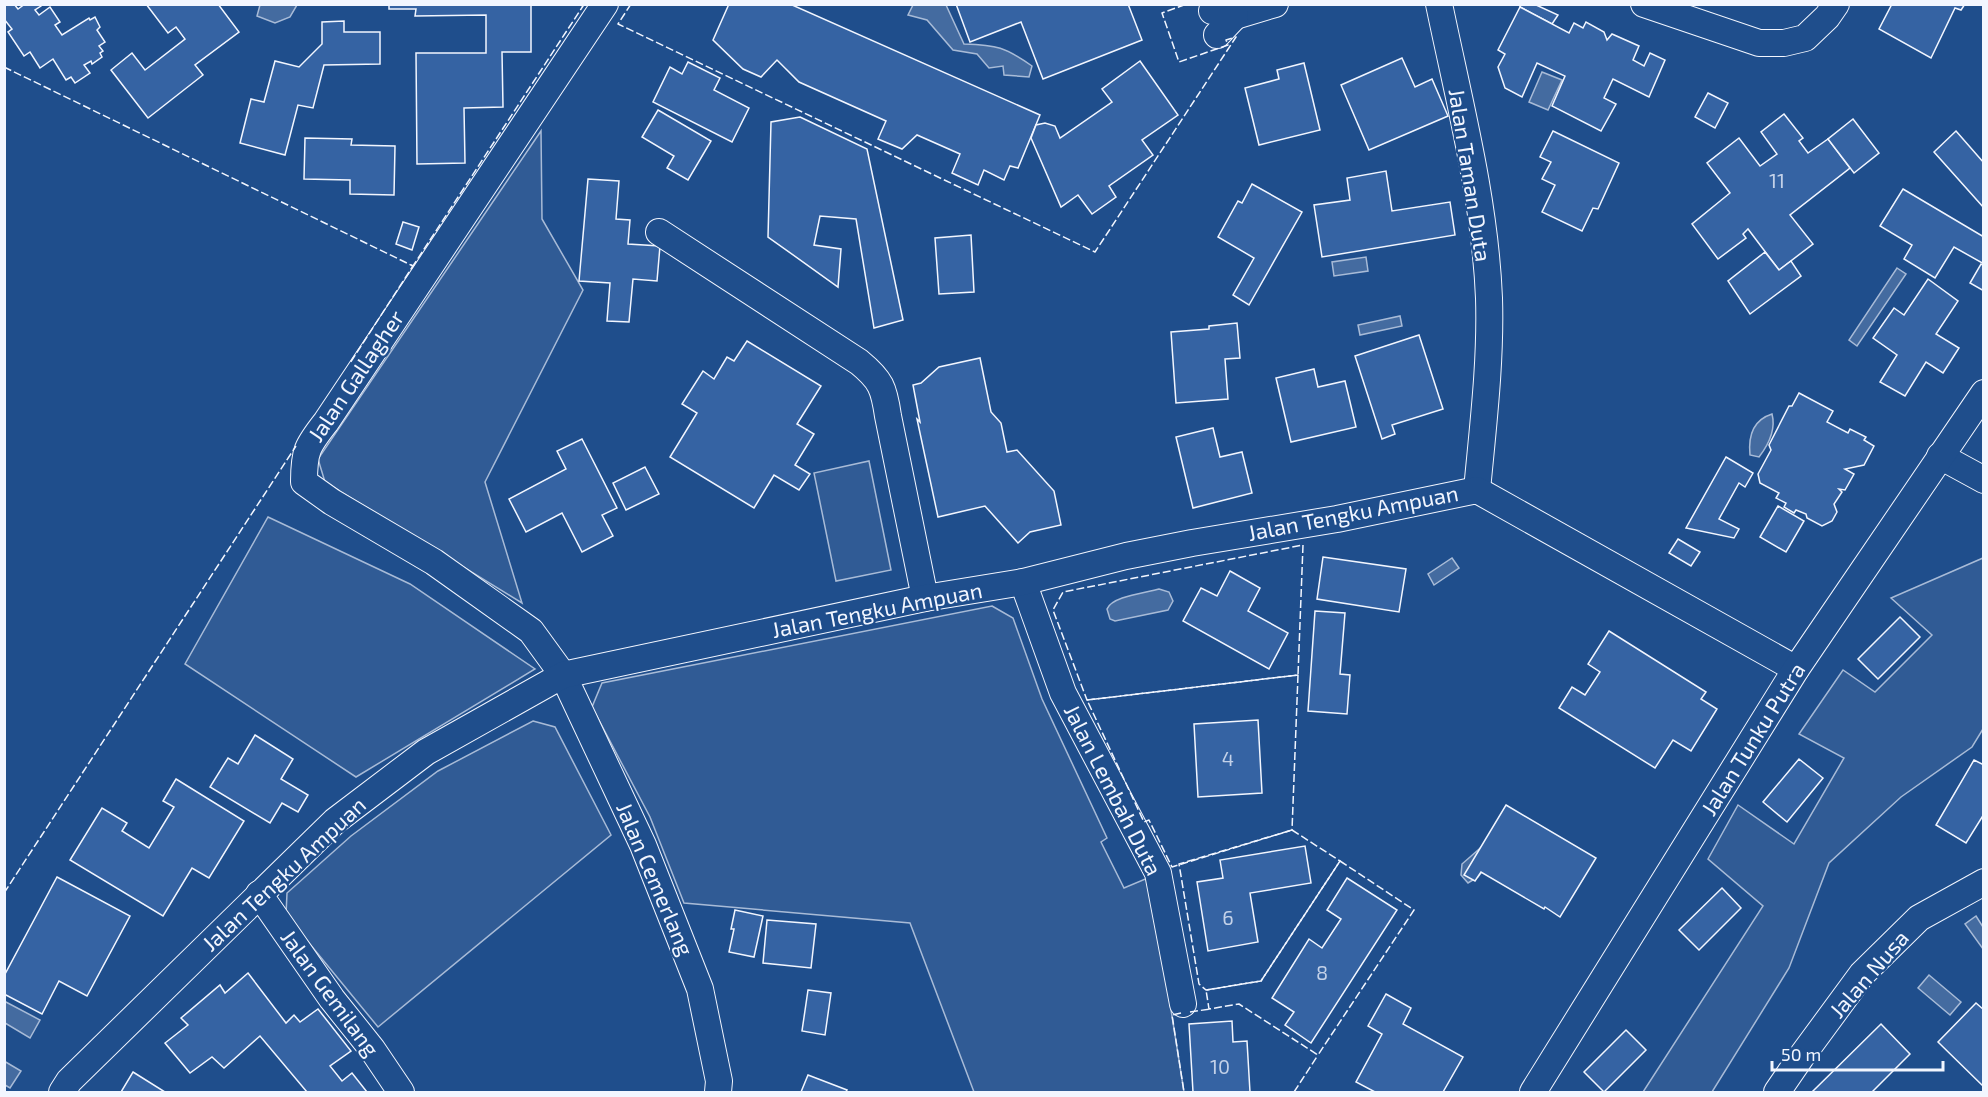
<svg xmlns="http://www.w3.org/2000/svg" width="1988" height="1097" viewBox="0 0 1988 1097" font-family="'Exo 2',sans-serif">
<style>
.green{fill:#305b95;stroke:#a8bbd7;stroke-width:1.5}
.water{fill:#446ba0;stroke:#a8bbd7;stroke-width:1.5}
.building{fill:#3563a3;stroke:#f2f6ff;stroke-width:1.5}
.lines{fill:none;stroke-linecap:round;stroke-linejoin:round}
.minor-casing{stroke:#f2f6ff;stroke-width:28}
.minor{stroke:#1f4e8c;stroke-width:26}
.fence{stroke:#f2f6ff;stroke-width:1.5;stroke-dasharray:8 3;stroke-linecap:butt}
.labels{text-anchor:middle;stroke-width:4.5;stroke-linejoin:round;paint-order:stroke}
.number-label{font-size:20px;fill:#c3d1e8}
.street-label{font-size:22px;fill:#f2f6ff;stroke:#1f4e8c}
</style>
<rect width="100%" height="100%" fill="#1f4e8c"/>
<g class="green">
<polygon points="541,131 542,219 583,290 485,482 522,603 325,482 318,459"/>
<polygon points="869,461 891,570 836,581 814,473"/>
<polygon points="268,517 410,584 535,669 356,777 185,664"/>
<polygon points="1983,558 1983,729 1972,747 1901,797 1829,863 1789,968 1712,1092 1643,1092 1763,906 1708,859 1738,805 1794,844 1844,758 1799,734 1843,670 1875,692 1932,635 1891,598"/>
<polygon points="992,606 1013,618 1042,699 1107,838 1101,842 1124,888 1150,877 1184,1092 974,1092 910,923 684,903 650,817 592,707 602,683"/>
<polygon points="533,721 555,727 611,835 378,1027 286,915 287,893 351,836 438,771"/>
</g>
<g class="water">
<polygon points="260,5 260,4 297,5 290,17 275,23 257,16"/>
<path d="M913,5h33l18,39c33,1 41,3 68,22l-3,11 -25,-2 -1,-9 -14,2 -12,-14 -24,-4 -26,-30 -19,-5z"/>
<polygon points="1542,72 1562,80 1548,110 1529,102"/>
<polygon points="1366,257 1368,271 1334,276 1332,262"/>
<polygon points="1897,268 1906,274 1857,346 1849,340"/>
<polygon points="1400,316 1402,326 1360,335 1358,325"/>
<path d="M1772,414c4,15 -3,30 -13,43l-9,-2c-2,-20 3,-35 22,-41z"/>
<polygon points="1452,558 1459,568 1434,585 1428,574"/>
<path d="M1159,589l10,3 4,9 -5,9 -53,11 -5,-2 -3,-10c5,-13 39,-16 52,-20z"/>
<polygon points="1485,844 1497,852 1478,877 1468,883 1461,875 1462,864"/>
<polygon points="1976,916 1983,927 1983,949 1965,924"/>
<polygon points="1929,975 1961,1002 1950,1015 1918,988"/>
<polygon points="4,1001 40,1020 30,1038 5,1023"/>
<polygon points="4,1061 21,1071 10,1088 5,1085"/>
</g>
<g class="building">
<polygon points="4,4 14,4 18,9 25,4 40,4 41,6 35,10 39,15 50,7 60,22 55,25 62,35 89,18 90,20 95,17 100,27 97,30 105,42 99,46 103,51 100,53 102,57 92,64 91,61 84,65 90,73 75,83 71,77 66,80 53,59 40,68 30,52 24,56 8,32 12,29 4,19"/>
<polygon points="146,4 218,4 239,32 195,65 203,75 148,118 111,70 132,53 145,70 185,39 176,27 168,33"/>
<polygon points="389,4 531,4 531,52 502,52 503,107 464,108 465,163 417,164 416,53 486,53 486,15 415,16 416,9 389,9"/>
<polygon points="729,4 790,4 1040,115 1018,168 1010,166 1004,180 984,170 978,185 952,173 960,154 917,135 902,149 878,139 886,121 799,82 777,60 761,77 743,69 713,40"/>
<polygon points="956,4 1128,4 1142,40 1043,79 1021,22 970,42"/>
<polygon points="1521,4 1534,4 1558,15 1552,24 1520,7"/>
<polygon points="1892,4 1965,4 1961,10 1955,8 1931,58 1879,29"/>
<polygon points="1520,7 1569,33 1574,23 1583,28 1586,22 1604,32 1607,40 1612,34 1639,46 1633,60 1644,66 1650,53 1665,60 1649,97 1613,79 1604,98 1616,104 1601,131 1552,106 1565,76 1537,63 1522,97 1505,88 1498,67 1505,54 1498,50"/>
<polygon points="344,21 344,32 380,32 380,64 324,65 313,108 298,105 285,155 240,143 251,99 264,102 275,61 299,67 322,44 322,22"/>
<polygon points="1402,58 1415,87 1432,79 1448,116 1369,150 1341,85"/>
<polygon points="1140,61 1178,115 1142,140 1153,155 1109,186 1116,197 1092,214 1078,195 1061,207 1031,138 1036,125 1045,123 1055,126 1060,138 1112,102 1102,89"/>
<polygon points="688,62 720,78 714,90 749,108 732,142 653,102 670,67 682,74"/>
<polygon points="1304,63 1320,130 1259,145 1245,88 1279,79 1277,70"/>
<polygon points="1708,93 1728,103 1715,128 1695,117"/>
<polygon points="658,110 711,141 688,180 667,168 674,156 642,137"/>
<polygon points="1784,114 1803,138 1799,141 1808,153 1828,139 1850,168 1790,215 1813,244 1779,270 1748,229 1743,234 1746,238 1718,259 1692,224 1730,193 1707,163 1739,138 1760,166 1777,154 1761,132"/>
<polygon points="800,117 867,149 903,320 874,328 856,219 820,216 814,245 841,249 838,287 768,237 771,122"/>
<polygon points="1853,119 1879,153 1854,173 1828,139"/>
<polygon points="1553,131 1619,163 1598,209 1593,208 1582,231 1542,212 1555,185 1542,179 1551,162 1540,157"/>
<polygon points="1956,131 1984,163 1984,208 1934,152"/>
<polygon points="305,138 352,139 351,145 395,146 394,195 350,194 350,180 304,179"/>
<polygon points="1386,171 1392,211 1450,202 1455,235 1322,257 1314,205 1350,200 1347,178"/>
<polygon points="588,179 619,181 616,219 630,220 628,244 660,246 657,281 633,279 629,322 607,321 610,283 579,281"/>
<polygon points="1252,184 1302,212 1249,305 1233,295 1254,258 1218,237 1238,201 1242,203"/>
<polygon points="1903,189 1984,237 1984,264 1954,247 1935,278 1904,259 1912,245 1880,226"/>
<polygon points="403,222 419,227 412,250 396,244"/>
<polygon points="971,235 974,292 939,294 935,238"/>
<polygon points="1765,252 1779,270 1791,261 1801,276 1750,314 1728,281"/>
<polygon points="1981,264 1984,266 1984,291 1970,283"/>
<polygon points="1928,279 1958,301 1936,334 1959,348 1943,373 1926,362 1905,396 1880,382 1897,355 1873,338 1894,308 1904,315"/>
<polygon points="1237,323 1240,358 1225,359 1228,399 1176,403 1171,332 1209,329 1209,326"/>
<polygon points="1419,335 1443,409 1392,425 1395,434 1382,439 1355,356"/>
<polygon points="747,341 821,386 797,424 814,434 795,465 810,474 799,490 774,475 754,508 670,457 697,413 682,404 703,371 714,379 727,357 734,361"/>
<polygon points="980,358 991,412 1001,423 1007,452 1017,450 1054,491 1061,525 1030,532 1018,543 985,506 938,517 917,419 920,422 913,385 921,383 939,367"/>
<polygon points="1314,369 1318,387 1345,381 1356,427 1291,442 1276,378"/>
<polygon points="1799,393 1833,411 1827,422 1848,433 1850,429 1866,437 1864,440 1874,446 1864,465 1845,469 1854,474 1845,490 1839,489 1842,492 1834,504 1837,512 1832,521 1822,526 1807,518 1806,514 1796,510 1794,513 1784,507 1786,503 1776,498 1779,493 1760,483 1758,474 1771,450 1769,445 1789,406 1792,406"/>
<polygon points="1213,428 1220,457 1242,452 1252,493 1193,508 1176,437"/>
<polygon points="582,439 617,508 602,515 613,536 582,552 562,513 526,532 509,499 566,469 557,451"/>
<polygon points="1726,457 1753,473 1745,487 1739,483 1719,519 1739,529 1734,538 1686,528"/>
<polygon points="645,467 659,494 626,510 613,483"/>
<polygon points="1778,506 1804,521 1786,552 1760,537"/>
<polygon points="1678,539 1700,552 1691,566 1669,553"/>
<polygon points="1323,557 1406,569 1399,612 1317,599"/>
<polygon points="1230,571 1260,588 1248,611 1288,633 1269,669 1183,621 1201,588 1217,596"/>
<polygon points="1315,611 1345,613 1340,674 1350,675 1347,714 1308,711"/>
<polygon points="1900,617 1920,637 1878,679 1858,659"/>
<polygon points="1609,631 1706,692 1701,699 1717,709 1691,751 1673,740 1655,768 1559,708 1572,687 1585,695 1600,672 1588,664"/>
<polygon points="1258,720 1262,793 1198,797 1194,724"/>
<polygon points="255,735 293,759 281,779 308,795 298,812 282,803 270,823 210,787 228,758 238,764"/>
<polygon points="1799,759 1823,778 1787,822 1763,802"/>
<polygon points="1974,760 1984,765 1984,814 1966,843 1936,825"/>
<polygon points="176,779 244,821 209,878 192,868 163,916 70,860 102,808 127,823 122,831 149,848 174,807 163,801"/>
<polygon points="1506,805 1596,858 1560,917 1545,907 1544,909 1481,872 1475,881 1464,875"/>
<polygon points="1305,846 1311,883 1250,893 1258,942 1208,951 1197,882 1223,878 1220,860"/>
<polygon points="57,877 130,916 87,996 59,981 42,1014 4,994 4,976"/>
<polygon points="1347,878 1397,910 1311,1043 1285,1025 1294,1012 1272,998 1309,939 1322,948 1341,919 1327,910"/>
<polygon points="1722,888 1741,908 1699,950 1679,930"/>
<polygon points="735,910 763,916 754,957 729,952 734,929 731,929"/>
<polygon points="767,920 816,924 811,968 763,963"/>
<polygon points="248,973 286,1023 294,1015 300,1022 318,1009 351,1051 330,1066 342,1081 352,1073 367,1092 307,1092 260,1036 224,1068 212,1057 190,1073 165,1043 188,1025 181,1018 220,985 225,993"/>
<polygon points="808,990 831,993 825,1035 802,1031"/>
<polygon points="1386,994 1411,1008 1403,1024 1463,1057 1443,1092 1375,1092 1356,1082 1382,1034 1368,1026"/>
<polygon points="1976,1003 1984,1010 1984,1087 1938,1042"/>
<polygon points="1232,1021 1233,1042 1247,1041 1250,1092 1193,1092 1189,1024"/>
<polygon points="1881,1024 1910,1054 1872,1092 1812,1092"/>
<polygon points="1626,1030 1646,1050 1604,1092 1584,1072"/>
<polygon points="133,1072 165,1092 121,1092"/>
<polygon points="808,1075 847,1090 846,1092 801,1092"/>
</g>
<g class="lines">
<defs>
<g id="minor">
<path d="M605,4l-279,418c-19,24 -22,29 -22,60l28,20 102,60 97,69 32,44 80,170 57,144 19,92 -1,11"/>
<path d="M1439,4c20,97 46,195 50,294 2,63 -6,128 -12,192"/>
<polyline points="1644,4 1759,43 1784,43 1805,38 1827,17 1836,4"/>
<polyline points="1212,11 1235,16 1275,4"/>
<polyline points="1217,35 1235,16"/>
<path d="M659,232l200,130c22,18 25,26 29,54l37,182"/>
<polyline points="1940,456 1984,480"/>
<polyline points="1023,582 1063,693 1158,873 1183,1004"/>
<polyline points="259,894 332,999 372,1049 401,1092"/>
<polyline points="62,1092 69,1081 335,821 426,752 563,675 925,598 1023,582 1126,556 1192,543 1337,519 1477,490 1796,669"/>
<polyline points="1533,1092 1796,669 1984,393"/>
<polyline points="1777,1092 1801,1057 1862,974 1919,918 1984,882"/>
</g>
</defs>
<use href="#minor" class="minor-casing"/>
<use href="#minor" class="minor"/>
<g class="fence">
<polyline points="631,4 618,24 1095,252 1236,37 1226,40 1228,45 1179,62 1162,13 1187,4"/>
<polyline points="4,67 413,266 350,363"/>
<polyline points="411,265 413,266 583,6 578,4"/>
<polygon points="1303,545 1298,675 1087,700 1053,610 1063,592"/>
<polygon points="1298,675 1292,830 1172,867 1149,820 1144,822 1087,700"/>
<polygon points="1292,830 1340,861 1261,981 1206,990 1199,984 1179,864"/>
<polygon points="1340,861 1414,910 1318,1055 1239,1004 1209,1009 1206,990 1261,981"/>
<polyline points="4,893 296,446"/>
<polyline points="1190,1012 1210,1009"/>
<polyline points="1181,1013 1172,1015 1184,1092"/>
<polyline points="1294,1092 1318,1055"/>
</g>
</g>
<g class="labels">
<g class="number-label">
<text x="1777" y="188">11</text>
<text x="1228" y="766">4</text>
<text x="1228" y="925">6</text>
<text x="1322" y="980">8</text>
<text x="1220" y="1074">10</text>
</g>
<g class="street-label">
<text transform="translate(1470 175) rotate(81)" y="8">Jalan Taman Duta</text>
<text transform="translate(356 376) rotate(-56)" y="8">Jalan Gallagher</text>
<text transform="translate(1353 513) rotate(-11)" y="8">Jalan Tengku Ampuan</text>
<text transform="translate(877 610) rotate(-11)" y="8">Jalan Tengku Ampuan</text>
<text transform="translate(1753 739) rotate(-58)" y="8">Jalan Tunku Putra</text>
<text transform="translate(1113 790) rotate(63)" y="8">Jalan Lembah Duta</text>
<text transform="translate(284 874) rotate(-43)" y="8">Jalan Tengku Ampuan</text>
<text transform="translate(655 879) rotate(67)" y="8">Jalan Cemerlang</text>
<text transform="translate(1869 974) rotate(-49)" y="8">Jalan Nusa</text>
<text transform="translate(330 993) rotate(54)" y="8">Jalan Gemilang</text>
</g>
</g>
<rect width="1988" height="1097" fill="none" stroke="#f2f6ff" stroke-width="12"/>
<path d="M1772 1061v9h171v-9" fill="none" stroke="#f2f6ff" stroke-width="3"/>
<text x="1781" y="1061" font-size="18" fill="#f2f6ff" stroke="#1f4e8c" stroke-width="4.5" paint-order="stroke">50 m</text>
</svg>
